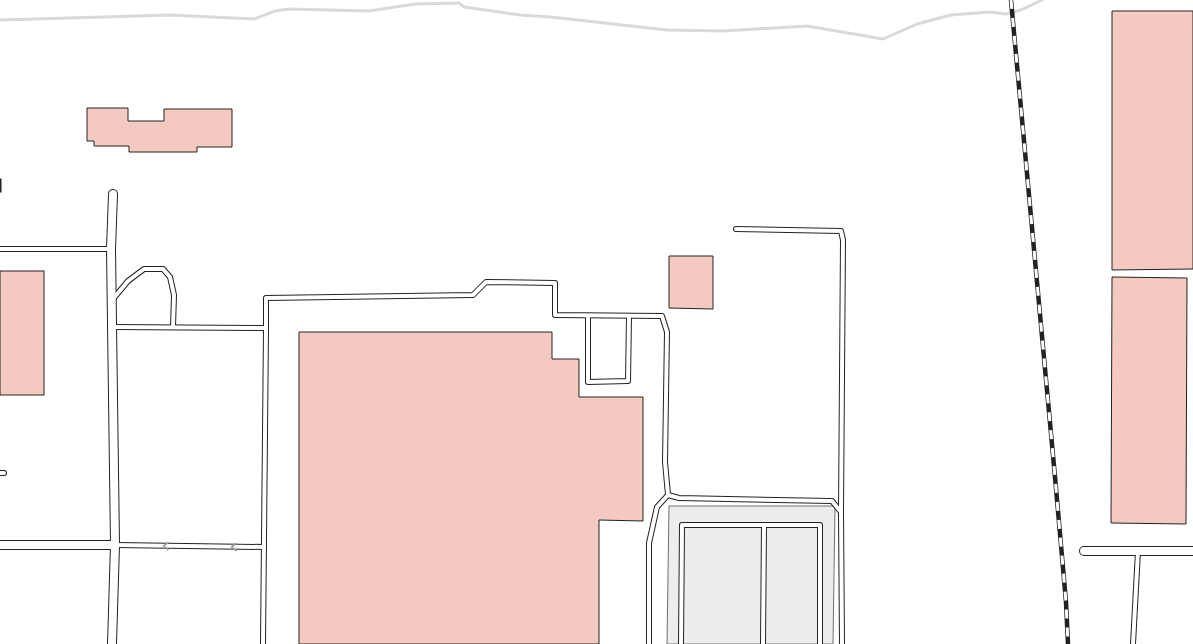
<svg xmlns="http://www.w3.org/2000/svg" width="1193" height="644" viewBox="0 0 1193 644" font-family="Roboto,sans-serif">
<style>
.parking{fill:#ededed;stroke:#6f6f6f}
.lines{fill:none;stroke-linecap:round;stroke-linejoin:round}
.stream{stroke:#d9d9d9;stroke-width:3}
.building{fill:#f3c9c0;stroke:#222}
.lane-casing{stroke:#222;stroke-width:6}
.street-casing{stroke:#222;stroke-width:10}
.lane{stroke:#fff;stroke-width:4}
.street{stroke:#fff;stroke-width:8}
.rail-casing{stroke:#222;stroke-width:4.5}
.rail{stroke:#fff;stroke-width:3;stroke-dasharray:9;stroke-linecap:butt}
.oneway{stroke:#9c9c9c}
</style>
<rect width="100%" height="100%" fill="#fff"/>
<polygon class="parking" points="669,506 835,506 833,644 667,644"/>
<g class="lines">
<polyline class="stream" points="0,20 170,15 254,19 275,11 289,9 369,11 415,4 459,3 464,7 520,15 551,17 667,30 723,31 807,26 883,39 917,24 951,15 990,12 1006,14 1021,10 1042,0"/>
</g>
<g class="building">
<polygon points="1112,11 1193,11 1193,269 1112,270"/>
<polygon points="87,108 128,108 128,121 164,121 164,109 232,109 232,147 197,147 197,152 129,152 129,146 94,146 94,141 87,141"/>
<rect x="0" y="179" width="1" height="13"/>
<polygon points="669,256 713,256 713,309 669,308"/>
<rect x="0" y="271" width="44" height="124"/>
<polygon points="1112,277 1187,278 1186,524 1111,523"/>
<polygon points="299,332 552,332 552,359 579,359 579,397 643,397 643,521 599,520 599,644 299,644"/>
</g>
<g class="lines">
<defs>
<g id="lane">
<polyline points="736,229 841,231 843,240 841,512"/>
<polyline points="0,249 111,249"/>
<polyline points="113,299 128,281 144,269 163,269 170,277 174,295 173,327"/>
<polyline points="588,316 588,382 628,381 629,316"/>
<polyline points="112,327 266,328 263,644"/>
<polyline points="266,328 266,298 473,295 486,282 555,283 555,315 662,316 667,332 665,462 668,495 679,498 832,501 841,512 842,644"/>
<polyline points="0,473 4,473"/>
<polyline points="115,545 264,547"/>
<polyline points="649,644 649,543 657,507 668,495"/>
<polyline points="681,644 682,525 820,525 820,644"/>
<polyline points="763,644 764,525"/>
<polyline points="1133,644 1138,551"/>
</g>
<g id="street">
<polyline points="0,545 115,545"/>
<polyline points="1084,551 1193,551"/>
<polyline points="112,644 115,545 111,249 113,194"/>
</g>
</defs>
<use href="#lane" class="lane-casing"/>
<use href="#street" class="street-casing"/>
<use href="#lane" class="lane"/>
<use href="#street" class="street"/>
<defs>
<polyline id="rail" points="1011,0 1055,477 1066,602 1068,644"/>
</defs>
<use href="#rail" class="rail-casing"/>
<use href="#rail" class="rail"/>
</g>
<defs><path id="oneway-chevron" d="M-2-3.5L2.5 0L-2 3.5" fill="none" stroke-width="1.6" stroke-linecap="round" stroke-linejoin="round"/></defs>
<g class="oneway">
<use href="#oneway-chevron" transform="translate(166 546) rotate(-178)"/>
<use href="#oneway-chevron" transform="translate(234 547) rotate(180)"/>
</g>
</svg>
